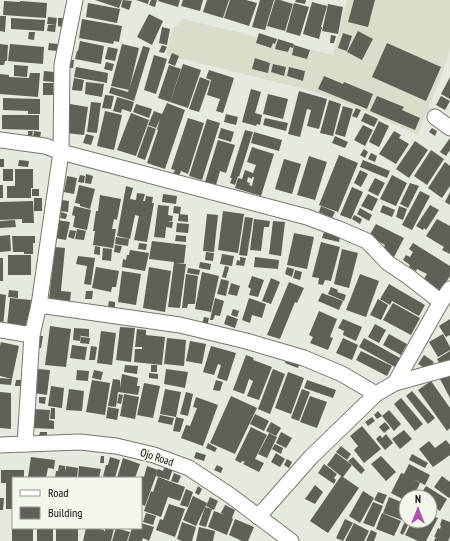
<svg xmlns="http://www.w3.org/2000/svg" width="450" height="541" viewBox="0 0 450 541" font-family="'PT Sans Narrow',sans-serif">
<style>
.built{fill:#d9ddca}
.building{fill:#5f6157;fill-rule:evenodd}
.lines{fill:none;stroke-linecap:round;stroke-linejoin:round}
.minor-casing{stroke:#76786d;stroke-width:17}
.minor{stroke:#fff;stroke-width:15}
.labels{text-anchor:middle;stroke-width:3;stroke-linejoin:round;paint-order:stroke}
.street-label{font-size:11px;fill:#0b0c08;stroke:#f3f6ea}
</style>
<rect width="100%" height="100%" fill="#e6e9dd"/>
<polygon class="built" points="347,0 450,0 450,47 448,58 418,135 361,109 305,89 166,55 172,30 183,19 333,55"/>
<g class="building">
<polygon points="95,0 122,0 119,8"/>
<polygon points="123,0 132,1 129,10 121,7"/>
<polygon points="136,0 149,0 148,4"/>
<polygon points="151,0 157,0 155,7 149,5"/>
<polygon points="159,0 180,0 178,7 158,1"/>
<polygon points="183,0 203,0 200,11 181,6"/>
<polygon points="207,0 229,0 223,18 203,12"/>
<polygon points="230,0 246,0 257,3 249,26 224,18"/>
<polygon points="260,0 274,0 265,30 252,27"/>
<polygon points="275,0 280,0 293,4 285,31 267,26"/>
<polygon points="296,0 306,0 305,4 295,2"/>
<polygon points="354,0 375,0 368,27 348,22"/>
<polygon points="4,1 20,2 20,1 47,3 46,18 3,15"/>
<polygon points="312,2 327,6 321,27 322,27 319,39 303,34"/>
<polygon points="88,3 120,9 117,23 86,17"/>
<polygon points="294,3 309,7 300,36 286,32"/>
<polygon points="328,4 343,7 338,34 322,31"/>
<polygon points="149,14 163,21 152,45 137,37"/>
<polygon points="0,16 6,16 5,32 0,31"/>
<polygon points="48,17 57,18 56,25 47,24"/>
<polygon points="11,18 45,20 44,31 11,29"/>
<polygon points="58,18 63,18 62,27 58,26"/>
<polygon points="82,19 122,26 119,42 114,41 113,44 79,38"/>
<polygon points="48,25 56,25 55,32 47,31"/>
<polygon points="162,27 170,29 167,45 159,43"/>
<polygon points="358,31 373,39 362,60 347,52"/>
<polygon points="29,32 35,32 34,40 28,39"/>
<polygon points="259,33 277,39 275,44 273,43 271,48 256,43"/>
<polygon points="343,33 352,36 347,51 338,48"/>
<polygon points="331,35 336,36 334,43 330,43"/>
<polygon points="278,39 294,44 293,48 290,47 288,52 275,49"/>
<polygon points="80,41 104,46 101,64 75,59 77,51 78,51"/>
<polygon points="49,43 58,44 57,51 48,50"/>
<polygon points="387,43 441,67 426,101 372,77"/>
<polygon points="0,44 8,45 7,61 5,61 4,65 0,65"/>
<polygon points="10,44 44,47 43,64 8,61"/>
<polygon points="122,44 139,48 129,90 111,86"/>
<polygon points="162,45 167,47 164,53 159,52"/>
<polygon points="294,45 310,50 307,59 292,55"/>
<polygon points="143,46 150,48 134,101 109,93 111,87 128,92"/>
<polygon points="108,47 118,49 115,61 105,59"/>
<polygon points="172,53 179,56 175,66 168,63"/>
<polygon points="154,55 167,59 156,94 144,90"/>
<polygon points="255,58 270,63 268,73 252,69"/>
<polygon points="69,60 74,60 73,68 68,68"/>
<polygon points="106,62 114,64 112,71 104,69"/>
<polygon points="183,64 201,70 188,108 170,102"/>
<polygon points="273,64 286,67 284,76 271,72"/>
<polygon points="14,65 28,66 27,77 14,76"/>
<polygon points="169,65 181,69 170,102 158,98"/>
<polygon points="76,67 108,73 107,83 74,77"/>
<polygon points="289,67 305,71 303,81 287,76"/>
<polygon points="209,70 234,78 223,113 216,111 220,99 207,95 211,80 206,78"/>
<polygon points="44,71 54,72 54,82 43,81"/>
<polygon points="30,73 40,73 38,97 0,94 0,74 9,75 9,77 29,78"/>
<polygon points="324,76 343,84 344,82 373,94 367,109 318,89"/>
<polygon points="200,77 210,81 199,112 189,109"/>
<polygon points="450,77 450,99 441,94"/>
<polygon points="74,78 84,80 82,91 72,90"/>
<polygon points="86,82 104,84 102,97 85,94"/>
<rect x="43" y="83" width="10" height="12"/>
<polygon points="251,89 261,92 255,113 262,115 260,125 257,124 256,126 242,122"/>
<polygon points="299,91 327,99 319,129 307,126 311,110 307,109 300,137 288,134"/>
<polygon points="268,94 288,99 283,119 263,114"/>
<polygon points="105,95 114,96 111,109 102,108"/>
<polygon points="377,96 404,107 402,110 420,118 415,130 370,111"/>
<polygon points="441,96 450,101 445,110 436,105"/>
<polygon points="117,97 134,102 131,112 122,109 121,113 113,111"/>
<polygon points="3,98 40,99 40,114 28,114 28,111 3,110"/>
<polygon points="329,100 341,104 333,136 320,133"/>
<polygon points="91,102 101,103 97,133 87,132"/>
<polygon points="167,103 185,110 165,169 147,163 158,130 157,129 160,119 156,128 148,125 154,111 162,114 163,112"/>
<polygon points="70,104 88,107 84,135 66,133"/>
<polygon points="136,104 152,109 149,118 133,112"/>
<polygon points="343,106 353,109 345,137 335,134"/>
<polygon points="356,108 361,110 357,118 352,116"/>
<polygon points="105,111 122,115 114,150 97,146"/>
<polygon points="131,113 149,120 136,156 117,150"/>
<polygon points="365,113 378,119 374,127 361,121"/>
<polygon points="226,114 238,117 236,125 224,122"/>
<polygon points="2,115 39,115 39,130 2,129"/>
<polygon points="188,118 204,123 188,174 181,171 179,176 173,174 175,170 171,169"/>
<polygon points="265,118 288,123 286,131 263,125"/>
<polygon points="207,119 220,123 202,180 189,176"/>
<polygon points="379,121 389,126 379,147 369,142"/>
<polygon points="363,125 373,130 365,146 354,140"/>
<polygon points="148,126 156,129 145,160 137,157"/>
<polygon points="221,128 234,132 231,142 218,138"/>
<polygon points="432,128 437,131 435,136 429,132"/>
<polygon points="245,130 253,132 239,177 238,176 235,185 230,183 232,178 230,178"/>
<polygon points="28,131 33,131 32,137 28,137"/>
<polygon points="34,131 41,132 40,138 33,137"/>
<polygon points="394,131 401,135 399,138 409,144 396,164 379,154"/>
<polygon points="254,132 282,140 279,151 251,143"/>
<polygon points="86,134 94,136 91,145 83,143"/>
<polygon points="335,136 348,142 345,148 332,143"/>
<polygon points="450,138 450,150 446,156 440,152"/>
<polygon points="218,140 235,145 226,173 220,171 216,185 205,182"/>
<polygon points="415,141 428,150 409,178 396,169"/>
<path d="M252,147l22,7 -13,42 -26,-8 3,-10 4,1 3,-9 8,3 3,-8 -9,-3zM248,177l4,2v-2h2l-2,9 -3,-1 1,-2 -3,-1z"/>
<polygon points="364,149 368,152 365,158 360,155"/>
<polygon points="431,150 444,159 427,185 414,176"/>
<polygon points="371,153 377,156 375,162 368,159"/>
<polygon points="339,155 358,163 338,212 319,205"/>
<polygon points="309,156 327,162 315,200 297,195"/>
<rect x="0" y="159" width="4" height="8"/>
<polygon points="284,159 301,164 292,194 275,189"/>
<polygon points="19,160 29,161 28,167 18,166"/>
<polygon points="363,160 390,171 387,178 360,167"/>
<polygon points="445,162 450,166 450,186 442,198 428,188"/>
<rect x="3" y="169" width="10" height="12"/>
<polygon points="15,169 33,169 33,188 31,188 31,198 7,198 7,186 15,186"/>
<polygon points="360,170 368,174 361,187 354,183"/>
<polygon points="86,174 93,176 91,184 85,183"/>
<polygon points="80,175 85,176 84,183 78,182"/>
<polygon points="392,175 407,183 396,206 380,199"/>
<polygon points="67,176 77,178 74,194 64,192"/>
<polygon points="375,178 385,183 378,196 368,191"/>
<polygon points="410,183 419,186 408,208 400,204"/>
<rect x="0" y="185" width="3" height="13"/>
<polygon points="79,185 95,189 90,209 80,206 80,204 75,203"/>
<polygon points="126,186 133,188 130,199 136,200 137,193 145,194 143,201 145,201 146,196 153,197 152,203 154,203 147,242 134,240 139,216 135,215 130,239 117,236"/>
<polygon points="352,187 363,192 351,219 340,215"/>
<rect x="32" y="189" width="7" height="7"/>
<polygon points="420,191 430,196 412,230 402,225"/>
<polygon points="450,192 450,205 445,202"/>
<polygon points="163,194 177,196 176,204 162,202"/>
<polygon points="368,194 378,199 372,211 361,206"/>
<polygon points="100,195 121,199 117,220 114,219 112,229 116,229 115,236 114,236 115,237 113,248 93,245 95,231 93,231 96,211 98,211"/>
<rect x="34" y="198" width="8" height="13"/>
<polygon points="62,200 69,201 68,212 60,211"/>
<polygon points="33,201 34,223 22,223 22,219 0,220 0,202"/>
<polygon points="158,205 169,206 168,215 173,216 172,221 167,221 173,222 172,228 166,227 165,238 154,237"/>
<polygon points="383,205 395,210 392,217 380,212"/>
<polygon points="430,205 439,210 426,230 424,228 423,230 416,226"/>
<polygon points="74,206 91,210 87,230 73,227 75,216 72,215"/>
<polygon points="174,206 181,207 180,214 173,213"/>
<polygon points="321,206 335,212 332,218 319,212"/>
<polygon points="399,206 407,209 403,220 396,217"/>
<polygon points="360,208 372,215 369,221 357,214"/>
<polygon points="223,211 244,214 238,253 218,250"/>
<polygon points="61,212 67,214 66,219 60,218"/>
<polygon points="179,214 188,215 188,222 178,221"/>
<polygon points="207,214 218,215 214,252 203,251"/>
<polygon points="354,215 362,219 360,224 352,219"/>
<polygon points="245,217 253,218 247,256 239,255"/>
<polygon points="254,219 270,221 269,227 264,227 261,251 250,250"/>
<polygon points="437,219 450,226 450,254 442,250 444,247 426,236"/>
<polygon points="15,220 16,227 0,228 0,221"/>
<polygon points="57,220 70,222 66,240 54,238"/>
<polygon points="273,221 285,222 281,256 269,254"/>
<polygon points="177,223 189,224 188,233 176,232"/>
<polygon points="376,224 404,238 394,257 382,251 385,245 369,236"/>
<polygon points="77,229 86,231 84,240 75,239"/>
<polygon points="70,230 76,231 74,239 68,237"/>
<polygon points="324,232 340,236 339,242 322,238"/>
<polygon points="294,233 314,237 307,269 287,265"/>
<polygon points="10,235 11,251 0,252 0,236"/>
<polygon points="176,235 186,236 186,242 175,241"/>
<polygon points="12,236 35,236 35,243 33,243 33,254 24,254 24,252 13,252"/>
<polygon points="116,237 129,239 128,246 115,244"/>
<polygon points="152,241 186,245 184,263 176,263 186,264 180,308 168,307 174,262 149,259"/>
<polygon points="321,242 340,247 331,281 325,280 323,285 318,284 319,278 312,277"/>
<polygon points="139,243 147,244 146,250 138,249"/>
<polygon points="413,243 450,266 450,276 440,292 422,282 427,274 417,269 416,271 409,267 410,265 403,260 406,255 410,257 413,252 409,249"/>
<polygon points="115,245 122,246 120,253 114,252"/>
<polygon points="95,246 100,247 100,255 94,254"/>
<polygon points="55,247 65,248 61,291 71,292 70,301 49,299"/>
<polygon points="103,248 112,249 111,261 102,260"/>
<polygon points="342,249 358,253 349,288 334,284"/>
<polygon points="130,250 149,253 145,271 122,267 123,259 126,260 127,255 129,255"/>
<polygon points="206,252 214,253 213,261 205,260"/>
<polygon points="222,254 234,256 232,266 220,264"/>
<rect x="8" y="255" width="23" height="20"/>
<polygon points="78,256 95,258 91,285 84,284 87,266 76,264"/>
<polygon points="240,257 246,258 244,266 236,265 237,260 240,261"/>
<polygon points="255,257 279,260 278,269 254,267"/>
<rect x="0" y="258" width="3" height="23"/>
<polygon points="200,262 211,264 210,270 199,268"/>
<polygon points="225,266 229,267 226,278 222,277"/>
<polygon points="96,267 119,271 116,287 112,287 111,292 92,288"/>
<polygon points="149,267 171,271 165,312 143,308"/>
<polygon points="287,267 294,269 292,277 285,274"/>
<polygon points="188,268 200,270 199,275 187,273"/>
<polygon points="295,270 302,272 300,280 293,278"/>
<polygon points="122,271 141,274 136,305 118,302"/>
<polygon points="202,272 219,276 211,312 195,309"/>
<polygon points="186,274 198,276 195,304 188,304 187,308 182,308"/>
<polygon points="360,274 379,281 366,317 346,310"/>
<polygon points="252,276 264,280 258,297 249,295 251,289 248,287"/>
<polygon points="271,278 280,282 271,304 262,301"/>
<polygon points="221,279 229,281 226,296 217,294"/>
<polygon points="289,282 304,288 297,303 295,302 280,339 267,335"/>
<polygon points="231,283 240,286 237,296 228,294"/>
<polygon points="389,284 425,305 419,316 392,301 390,305 380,299"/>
<polygon points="331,287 338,290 337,292 346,295 344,301 328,294"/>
<polygon points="9,290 18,291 18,298 8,297"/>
<polygon points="86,291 93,291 92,299 85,299"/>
<polygon points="322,293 343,301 339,310 318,301"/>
<polygon points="0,294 6,295 3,327 0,326"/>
<polygon points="10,298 31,300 28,327 7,325"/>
<polygon points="215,298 224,301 220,316 215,315 213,320 210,320"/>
<polygon points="249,298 266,304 262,318 252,315 250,323 242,320"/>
<polygon points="378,299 388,305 381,320 370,315"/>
<polygon points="109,301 115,302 115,308 108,307"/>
<polygon points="393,303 420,318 411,335 383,320"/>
<polygon points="233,309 239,311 237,317 231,315"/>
<polygon points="319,311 337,319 330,337 333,338 328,350 310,343 313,337 309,335"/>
<polygon points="227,315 238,319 235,328 224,324"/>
<polygon points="204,317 209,318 207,326 202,324"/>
<polygon points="343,319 362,327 356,341 343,335 344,331 338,328"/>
<polygon points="450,319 450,335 446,337 439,326"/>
<polygon points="375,324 386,330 379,343 368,337"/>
<polygon points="50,326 71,329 66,367 45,365"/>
<polygon points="120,327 135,328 131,362 116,360"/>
<polygon points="74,328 89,329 89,337 81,336 81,334 80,341 73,340"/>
<polygon points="137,329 146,330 146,335 165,337 162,365 134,362 135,349 142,349 142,347 135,347"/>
<polygon points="101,331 116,333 112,365 97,363"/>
<polygon points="389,334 407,344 401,355 383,345"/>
<polygon points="443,334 450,347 450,350 438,357 429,342"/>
<polygon points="37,336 43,336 41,348 36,348"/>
<polygon points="81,337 90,338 89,344 80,343"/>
<polygon points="167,338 186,340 184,366 164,364"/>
<polygon points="343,338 358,345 352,360 336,353"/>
<polygon points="364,338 400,358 395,367 359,347"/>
<polygon points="190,341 206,344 202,364 186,361"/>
<polygon points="1,342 19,346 12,379 0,376 0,346"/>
<polygon points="72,345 87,347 85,360 70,358"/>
<polygon points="91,346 97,347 95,360 89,360"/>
<polygon points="211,346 236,353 227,381 217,378 221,365 218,364 214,375 203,372"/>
<polygon points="361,351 392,366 387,376 356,360"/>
<polygon points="450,351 450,360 441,366 437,359"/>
<polygon points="246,355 254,358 253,360 272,367 259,400 247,396 253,381 249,379 244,394 233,390"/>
<polygon points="288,355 301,360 298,368 285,363"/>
<polygon points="424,355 434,362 428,370 418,364"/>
<polygon points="125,365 138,366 137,374 124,372"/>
<rect x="151" y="365" width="6" height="7"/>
<polygon points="38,369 50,370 47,395 34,393"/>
<polygon points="166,369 188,372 185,388 164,384"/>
<polygon points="273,369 285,374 270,414 258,409"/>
<polygon points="77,370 89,371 88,381 76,380"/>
<polygon points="94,370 103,372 101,380 92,378"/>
<polygon points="288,372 304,378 291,414 275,408"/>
<polygon points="149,373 158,374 158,379 149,378"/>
<polygon points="122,374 138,378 137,386 140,386 138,395 118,392 116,407 108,406 113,379 120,380 120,388"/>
<polygon points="450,374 450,398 440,379"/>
<polygon points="0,378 12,379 11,385 0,384"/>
<polygon points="16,380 22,380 22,386 15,386"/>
<polygon points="92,380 110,383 105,415 86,412"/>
<polygon points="216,380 223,382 220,391 213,390"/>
<polygon points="307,380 336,390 333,398 304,388"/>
<polygon points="431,381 450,408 450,428 447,431 418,390"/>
<polygon points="144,383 160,386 153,418 137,415"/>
<polygon points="51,386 64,388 62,408 48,406"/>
<polygon points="69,389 84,391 82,411 66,410"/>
<polygon points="165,389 181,392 176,417 160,414"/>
<polygon points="302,389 310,392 299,421 291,418"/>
<polygon points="412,391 435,418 428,424 406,396"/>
<polygon points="0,392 11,393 11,429 0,428"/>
<polygon points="186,392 193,394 188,416 180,414"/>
<polygon points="119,394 123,395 121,404 117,403"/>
<polygon points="124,394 139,397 135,419 120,416"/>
<polygon points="231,396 257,408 235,454 210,443"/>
<polygon points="310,396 327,402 317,428 300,422"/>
<polygon points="39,397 46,397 45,404 39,403"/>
<polygon points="196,397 218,405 203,446 181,438 186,425 190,426 197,408 193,407"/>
<polygon points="401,398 423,424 415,431 394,404"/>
<polygon points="108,407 119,409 117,420 106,418"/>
<polygon points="51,408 55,408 55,419 50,419"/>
<polygon points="33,409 50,410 49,420 54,421 54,429 32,428"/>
<polygon points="389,410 401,424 394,431 382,416"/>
<polygon points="378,411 382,416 377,419 374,415"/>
<polygon points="255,414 269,421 264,431 250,424"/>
<polygon points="160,415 174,418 172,425 158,422"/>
<polygon points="176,417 184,419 180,432 173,431"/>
<polygon points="372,417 375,421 368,426 365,422"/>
<polygon points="271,422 281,428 276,436 266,431"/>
<polygon points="385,422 390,428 384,433 379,427"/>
<polygon points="362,426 381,449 364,463 354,450 358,446 350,436"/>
<polygon points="251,427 267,435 255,459 264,463 259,472 243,464 245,462 242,461 241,463 235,460"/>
<polygon points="404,430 412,439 400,449 392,439"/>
<polygon points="40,432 47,432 47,437 39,436"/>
<polygon points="281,432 292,438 286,448 276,443"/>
<polygon points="269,433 277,437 267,458 258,454"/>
<polygon points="386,434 393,443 385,450 376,439 380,435 382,438"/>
<polygon points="446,440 450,445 450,455 433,467 419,449 429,441 435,448"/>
<polygon points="208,443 217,448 215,452 206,448"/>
<polygon points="275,444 283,448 281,454 272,449"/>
<polygon points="341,446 351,454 347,460 336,452"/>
<polygon points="196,452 206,455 204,461 194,458"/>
<polygon points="276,453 285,459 280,467 271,462"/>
<polygon points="336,453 352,465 343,477 359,488 328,533 310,521 341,476 327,465"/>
<polygon points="412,454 428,463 425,468 409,460"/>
<polygon points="101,456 104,456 104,463 100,463"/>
<polygon points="381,456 396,472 386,481 371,464"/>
<polygon points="31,457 55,460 54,469 48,468 46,478 28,477"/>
<polygon points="110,457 120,460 115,478 108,478 103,476 106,465 108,465"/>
<polygon points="353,457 365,470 361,474 348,461"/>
<polygon points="123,458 140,464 135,478 117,478"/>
<polygon points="287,459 292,462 289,468 284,465"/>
<polygon points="324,464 337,474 334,478 336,480 334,484 318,473"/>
<polygon points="409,464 430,475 425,485 413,479 420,483 413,497 406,497 406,501 391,493 401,473 404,474"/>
<polygon points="59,465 65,466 65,472 66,466 78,468 77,478 55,478 56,471 58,471"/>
<polygon points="217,465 223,468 221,473 214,470"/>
<polygon points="79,466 101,469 99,478 78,478"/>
<polygon points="147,466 158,470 145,506 141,504 141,478 142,476 144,477"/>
<polygon points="165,466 173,469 169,480 156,476 158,469 163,471"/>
<polygon points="1,470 24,470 24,478 13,478 13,509 6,509 6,483 1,483"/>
<polygon points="174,473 181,476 178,483 171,481"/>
<polygon points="442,476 450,482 450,497 449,498 434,487"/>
<polygon points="158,477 185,487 180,501 168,497 161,517 144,511 151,491 153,492"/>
<polygon points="315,485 323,492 315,504 305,499"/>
<polygon points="198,486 202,489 199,495 195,493"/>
<polygon points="426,486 447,499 440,511 436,508 432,514 430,513 430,497 419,497"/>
<polygon points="186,489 193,492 188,507 180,505"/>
<polygon points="363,491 374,498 360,523 349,516"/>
<polygon points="378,492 387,495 383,504 374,500"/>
<polygon points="193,496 207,503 196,526 183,520"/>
<polygon points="210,497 218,501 214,510 206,506"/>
<polygon points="389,497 406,504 406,508 402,520 383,513"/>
<polygon points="0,498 4,498 3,510 0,510"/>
<polygon points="373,502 383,506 374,527 363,523"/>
<polygon points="169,504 185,509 175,537 156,530 160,519 163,520"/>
<polygon points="225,505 235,510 232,518 233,519 227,535 208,527 214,511 225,515 221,513"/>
<polygon points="205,507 212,509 206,527 199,525"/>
<polygon points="146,513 156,516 153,525 143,522"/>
<polygon points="382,513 401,521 394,536 376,529"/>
<polygon points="430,514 438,518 426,541 418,541 405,535 412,521 430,521"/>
<polygon points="235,519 254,527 248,541 242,541 229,535"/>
<polygon points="345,519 353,523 343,541 336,538"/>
<polygon points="442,519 450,522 450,537 448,541 434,541 436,537 434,537 438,528 440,529 441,526 440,525"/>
<polygon points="405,521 410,521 403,535 400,533"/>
<polygon points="182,522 196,527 192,541 182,541 177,539"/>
<polygon points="141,523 154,527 149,541 143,538 142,541 128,541 132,528 141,528"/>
<polygon points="354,523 369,531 364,541 345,541"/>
<polygon points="199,527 215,531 213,541 196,541"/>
<rect x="12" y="528" width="21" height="13"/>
<rect x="37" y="528" width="16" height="13"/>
<rect x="56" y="528" width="22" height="13"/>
<polygon points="86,528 97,528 104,530 104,531 105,531 105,528 114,528 111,541 83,541"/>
<polygon points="116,528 130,532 127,541 112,541"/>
<polygon points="371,530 377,533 374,541 366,541"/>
</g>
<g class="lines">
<defs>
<g id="minor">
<polyline points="435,117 450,128"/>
<polyline points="0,140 45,146 61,152 307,217 339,229 367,241 388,263 409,277 441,302"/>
<polyline points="39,305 180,325 246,341 304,358 342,374 376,394"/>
<polyline points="0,330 32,335"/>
<polyline points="395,383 450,368"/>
<polyline points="25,444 32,335 39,305 61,152 62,65 75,0"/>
<polyline points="0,445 80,442 116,446 154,455 189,468 231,496 291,541"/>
<polyline points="258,517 311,457 376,394 395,383 441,302 450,289"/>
</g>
</defs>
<use href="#minor" class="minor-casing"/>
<use href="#minor" class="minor"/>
</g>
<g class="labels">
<g class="street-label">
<text transform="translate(157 457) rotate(18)" y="4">Ojo Road</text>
</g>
</g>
<rect x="12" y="477" width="130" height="52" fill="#f3f6ea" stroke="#969890"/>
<rect x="20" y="490" width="20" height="6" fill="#ffffff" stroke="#969890"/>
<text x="48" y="497" font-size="12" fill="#0b0c08">Road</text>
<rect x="20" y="507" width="20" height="12" fill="#5f6157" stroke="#969890"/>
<text x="48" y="517" font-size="12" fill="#0b0c08">Building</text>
<g transform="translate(418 509)"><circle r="19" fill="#f3f6ea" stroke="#969890"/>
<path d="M0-3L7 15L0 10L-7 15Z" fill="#b34db2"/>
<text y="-6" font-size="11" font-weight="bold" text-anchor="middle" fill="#0b0c08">N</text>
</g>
</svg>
